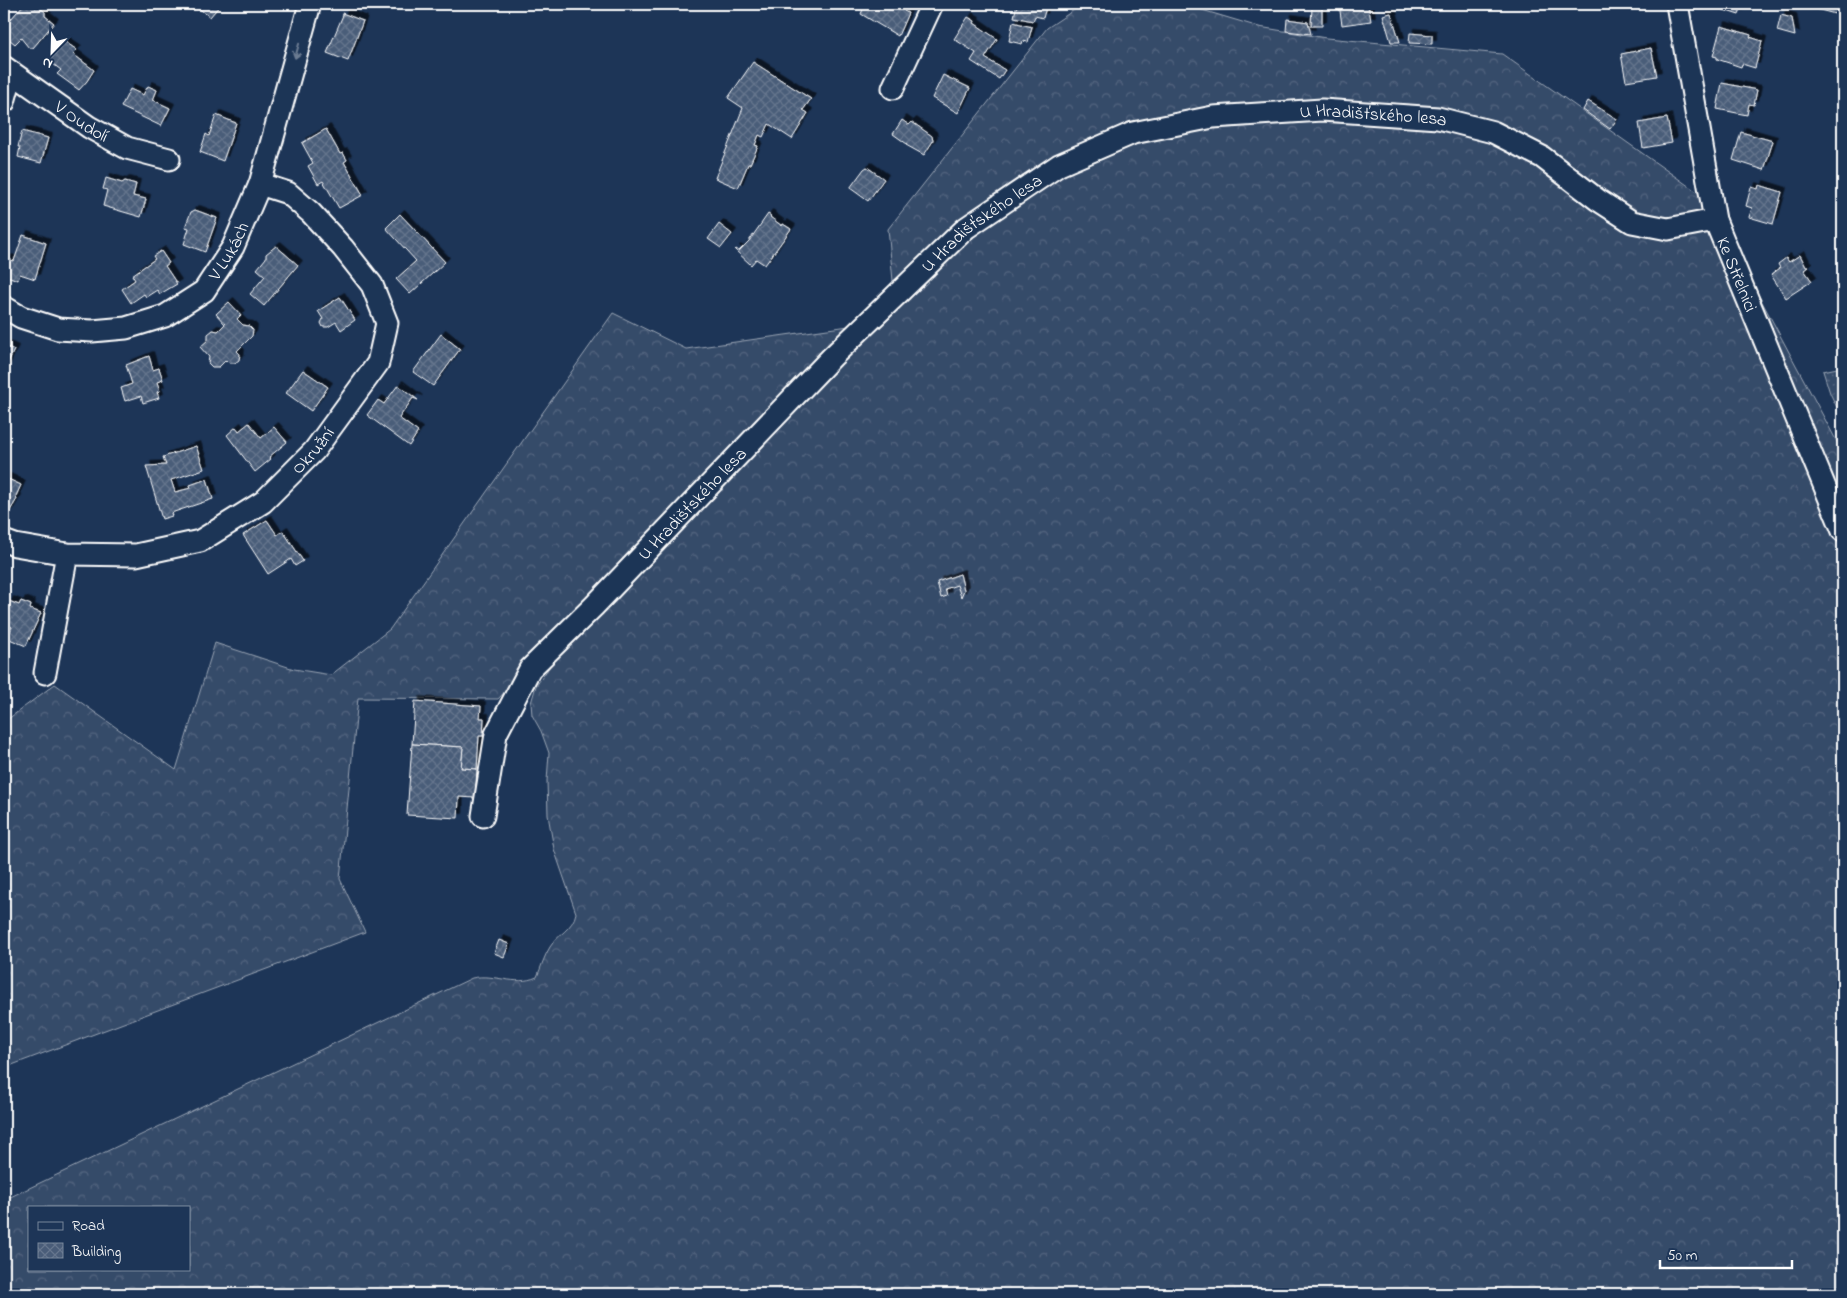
<svg xmlns="http://www.w3.org/2000/svg" width="1847" height="1298" viewBox="0 0 1847 1298" font-family="'Indie Flower',sans-serif">
<style>
.grass{fill:url(#grass-dots);stroke:#9aa5b4}
.forest{fill:url(#forest-crowns);stroke:#9aa5b4;fill-rule:evenodd}
.building{fill:url(#building-cross-hatch);stroke:#fff;filter:url(#shadow)}
.lines{fill:none;stroke-linecap:round;stroke-linejoin:round}
.minor-casing{stroke:#fff;stroke-width:25}
.minor{stroke:#1d3557;stroke-width:21}
.oneway{stroke:#6c7c92}
.labels{text-anchor:middle;stroke-width:4.5;stroke-linejoin:round;paint-order:stroke}
.street-label{font-size:18px;fill:#fff;stroke:#1d3557}
</style>
<defs>
<pattern id="grass-dots" width="8" height="8" patternUnits="userSpaceOnUse" patternTransform="scale(1.25)"><rect width="8" height="8" fill="#364b69"/><path d="M2 2h.1M6 6h.1" fill="none" stroke="#546680" stroke-width="1.8" stroke-linecap="round"/></pattern>
<pattern id="forest-crowns" width="20" height="18" patternUnits="userSpaceOnUse" patternTransform="scale(1.25)"><rect width="20" height="18" fill="#364b69"/><path d="M2 6a3 3 0 1 1 6 0M12 15a3 3 0 1 1 6 0" fill="none" stroke="#546680"/></pattern>
<pattern id="building-cross-hatch" width="8" height="8" patternUnits="userSpaceOnUse" patternTransform="scale(1.25)"><rect width="8" height="8" fill="#4a5d79"/><path d="M0 0l8 8M0 8l8-8" fill="none" stroke="#65758d"/></pattern>
<filter id="shadow"><feDropShadow dx="4.5" dy="-4.5" stdDeviation="0" flood-color="#0009"/></filter>
</defs>
<rect width="100%" height="100%" fill="#1d3557"/>
<filter id="ink" filterUnits="userSpaceOnUse"><feTurbulence type="fractalNoise" baseFrequency=".02" numOctaves="2"/><feDisplacementMap in="SourceGraphic" scale="10" xChannelSelector="R" yChannelSelector="G"/><feConvolveMatrix kernelMatrix="1 2 1 2 8 2 1 2 1" color-interpolation-filters="sRGB"/></filter>
<g filter="url(#ink)">
<polygon class="grass" points="1843,335 1843,420 1830,393 1823,371 1842,367 1840,354 1841,337"/>
<g class="forest">
<path d="M1083,4h99l77,23 67,11 176,16 205,145 136,254v841h-1839v-94l468,-222c24,-5 42,9 65,-1 4,-9 7,-21 13,-30 8,-13 23,-18 26,-34l-22,-64 -6,-34 -1,-34 2,-28 -8,-22 -9,-16 -1,-12 5,-17 26,-37 238,-248 96,-89 -8,-83 159,-201zM29,1207h160v62h-160z"/>
<polygon points="613,313 686,349 849,326 498,699 358,698 340,879 365,932 4,1068 4,722 55,684 176,770 215,643 294,669 331,675 390,629"/>
</g>
<g class="building">
<polygon points="24,4 31,4 35,8 39,7 45,12 45,16 54,23 33,48 29,48 21,38 15,44 4,35 4,27"/>
<polygon points="193,4 221,4 210,17"/>
<polygon points="865,4 900,4 906,6 904,11 908,13 898,36 861,14"/>
<polygon points="1017,4 1047,4 1043,18 1035,16 1033,21 1014,17"/>
<polygon points="1339,4 1368,4 1371,21 1342,25"/>
<polygon points="1409,4 1437,4 1411,11"/>
<polygon points="1705,4 1742,4 1739,15"/>
<polygon points="1810,4 1842,4 1839,15 1816,9 1817,5"/>
<polygon points="1312,7 1322,7 1322,26 1311,26"/>
<polygon points="342,13 363,21 348,61 327,53 343,15"/>
<polygon points="1391,13 1400,42 1391,42 1383,15"/>
<polygon points="1781,15 1792,18 1795,36 1777,31"/>
<polygon points="968,17 975,21 974,23 997,39 985,58 1005,70 999,79 971,61 976,53 954,39"/>
<polygon points="1287,19 1308,22 1311,34 1286,31"/>
<polygon points="1013,22 1032,27 1028,42 1023,41 1022,44 1009,41"/>
<polygon points="1721,26 1751,35 1750,37 1762,41 1755,68 1742,64 1741,67 1717,59 1717,57 1713,56"/>
<polygon points="1410,33 1432,35 1432,44 1409,43"/>
<polygon points="64,41 77,50 73,54 94,70 87,81 79,90 57,74 61,70 49,61"/>
<polygon points="1651,48 1657,76 1626,81 1621,54"/>
<polygon points="753,62 811,99 803,110 808,113 792,139 769,124 763,137 759,135 755,145 758,146 750,164 748,164 738,188 715,178 743,108 728,98"/>
<polygon points="943,75 970,88 958,113 932,98"/>
<polygon points="1722,83 1757,90 1754,105 1749,104 1747,115 1717,109"/>
<polygon points="148,86 157,90 153,100 170,108 161,126 121,107 130,89 143,95"/>
<polygon points="1588,101 1617,119 1610,129 1583,110"/>
<polygon points="216,115 236,123 223,161 200,152 206,134 209,136"/>
<polygon points="1667,118 1672,143 1643,148 1639,123"/>
<polygon points="902,120 909,125 912,122 932,136 933,141 924,155 906,145 907,144 893,134"/>
<polygon points="326,129 340,154 343,153 347,160 344,162 363,195 339,208 323,181 318,184 308,166 313,163 302,143"/>
<polygon points="22,131 48,138 41,163 18,157 20,147 18,147"/>
<polygon points="1741,132 1773,141 1764,170 1733,160"/>
<polygon points="867,167 884,179 868,201 850,188 864,169"/>
<polygon points="106,178 122,183 125,181 136,184 133,196 146,199 141,217 103,206 107,190 103,189"/>
<polygon points="1759,185 1782,192 1773,224 1749,217 1752,208 1746,206 1751,187 1758,189"/>
<polygon points="195,210 217,218 205,252 184,244 189,228 185,227 191,212"/>
<polygon points="400,214 445,262 410,294 396,279 416,261 386,228"/>
<polygon points="768,214 771,216 770,217 782,226 783,224 791,229 765,265 756,259 751,265 735,250 736,249 739,251 749,241"/>
<polygon points="719,224 732,234 721,248 708,239"/>
<polygon points="23,235 46,243 35,279 20,274 18,280 4,275 7,259 14,261"/>
<polygon points="276,246 298,265 264,306 250,294 265,276 257,269 266,258 266,254"/>
<polygon points="161,251 169,263 165,266 177,284 160,294 157,290 146,297 144,294 131,303 122,289 135,280 132,275 155,259 153,256"/>
<polygon points="1800,255 1806,267 1808,267 1804,270 1812,281 1786,298 1771,275 1780,268 1778,264 1786,258 1789,262"/>
<polygon points="340,297 355,320 341,330 336,322 328,327 323,327 321,323 323,319 318,311"/>
<polygon points="229,302 241,315 237,319 243,325 249,326 253,330 252,336 237,351 240,354 239,360 235,363 229,363 226,360 219,367 212,367 208,363 209,357 200,347 208,340 208,334 213,330 218,331 225,324 216,314"/>
<polygon points="441,334 460,349 433,386 413,372"/>
<polygon points="4,345 14,350 4,371"/>
<polygon points="149,356 153,370 159,368 163,380 157,382 160,391 157,392 159,398 143,403 141,396 125,401 121,388 132,384 126,365"/>
<polygon points="303,370 328,387 311,411 286,393"/>
<polygon points="398,385 418,400 413,398 399,418 418,432 409,446 367,415 378,400 384,404"/>
<polygon points="249,423 261,438 274,427 287,442 269,457 271,459 255,472 227,435 236,427 239,431"/>
<polygon points="196,446 204,469 171,480 175,492 191,488 190,485 207,479 213,499 171,513 172,516 162,519 146,466 166,465 163,457"/>
<polygon points="4,477 21,485 16,496 17,499 8,514 4,513"/>
<polygon points="267,520 277,535 283,531 303,561 295,566 291,559 268,574 243,535"/>
<polygon points="960,574 964,590 961,597 957,585 945,589 947,596 941,598 937,582"/>
<polygon points="9,601 19,605 21,601 31,605 30,609 41,613 26,646 7,638 12,627 4,624 4,613"/>
<polygon points="415,701 481,706 480,718 484,718 483,736 479,736 477,769 461,768 463,747 412,744"/>
<polygon points="412,744 463,747 461,768 477,769 475,798 459,797 458,818 407,815"/>
<polygon points="499,940 509,944 504,957 494,953"/>
</g>
<g class="lines">
<defs>
<g id="minor">
<path id="s1" d="M1677,4l38,216 128,311"/>
<path id="s2" d="M4,67l85,60 38,21 42,11"/>
<polyline points="893,88 932,4"/>
<polyline points="4,102 12,73"/>
<path id="s3" d="M4,307l17,10 37,12 34,2 34,-3 39,-12 39,-25 29,-44 27,-63 50,-180"/>
<path id="s4" d="M4,541l11,4 52,9 69,1 64,-14 63,-39 51,-51 64,-88 9,-40 -15,-38 -29,-37 -32,-35 -23,-20 -28,-9"/>
<polyline points="45,673 67,554"/>
<path id="s5" d="M483,816l13,-82 34,-65 64,-63 238,-249 134,-129 93,-63 74,-32 80,-16 109,-7 116,8 55,14 49,25 56,43 34,22 36,7 47,-9"/>
</g>
</defs>
<use href="#minor" class="minor-casing"/>
<use href="#minor" class="minor"/>
</g>
<defs><path id="oneway-shaft" d="M-6 0H5M1.5-3L5.5 0L1.5 3" fill="none" stroke-width="1.6" stroke-linecap="round" stroke-linejoin="round" transform="scale(1.25)"/></defs>
<use class="oneway" href="#oneway-shaft" transform="translate(297 51) rotate(106)"/>
</g>
<g class="labels">
<g class="street-label">
<text dy="6" stroke="none"><textPath href="#s5" startOffset="1212">U Hradišťského lesa</textPath></text>
<text dy="6" stroke="none"><textPath href="#s2" startOffset="95">V Oudolí</textPath></text>
<text dy="6" stroke="none"><textPath href="#s5" startOffset="792">U Hradišťského lesa</textPath></text>
<text dy="6" stroke="none"><textPath href="#s3" startOffset="261">V Lukách</textPath></text>
<text dy="6" stroke="none"><textPath href="#s1" startOffset="278">Ke Střelnici</textPath></text>
<text dy="6" stroke="none"><textPath href="#s4" startOffset="345">Okružní</textPath></text>
<text dy="6" stroke="none"><textPath href="#s5" startOffset="388">U Hradišťského lesa</textPath></text>
</g>
</g>
<rect width="1847" height="1298" fill="none" stroke="#1d3557" stroke-width="20"/>
<rect x="10" y="10" width="1827" height="1278" fill="none" stroke="#fff" stroke-width="2" filter="url(#ink)"/>
<rect x="28" y="1206" width="162" height="65" fill="#1d3557" stroke="#77869a"/>
<rect x="38" y="1222" width="25" height="8" fill="#1d3557" stroke="#77869a"/>
<text x="72" y="1230" font-size="15" fill="#ffffff">Road</text>
<rect x="38" y="1243" width="25" height="15" fill="url(#building-cross-hatch)" stroke="#77869a"/>
<text x="72" y="1256" font-size="15" fill="#ffffff">Building</text>
<g transform="translate(52 52) rotate(203)" stroke="#1d3557" stroke-width="4" paint-order="stroke">
<path d="M0-4L9 19L0 12L-9 19Z" fill="#ffffff"/>
<text y="-8" font-size="14" font-weight="bold" text-anchor="middle" fill="#ffffff">N</text>
</g>
<path d="M1660 1260v8h132v-8" fill="none" stroke="#ffffff" stroke-width="2.5"/>
<text x="1667" y="1260" font-size="15" fill="#ffffff" stroke="#1d3557" stroke-width="4" paint-order="stroke">50 m</text>
</svg>
